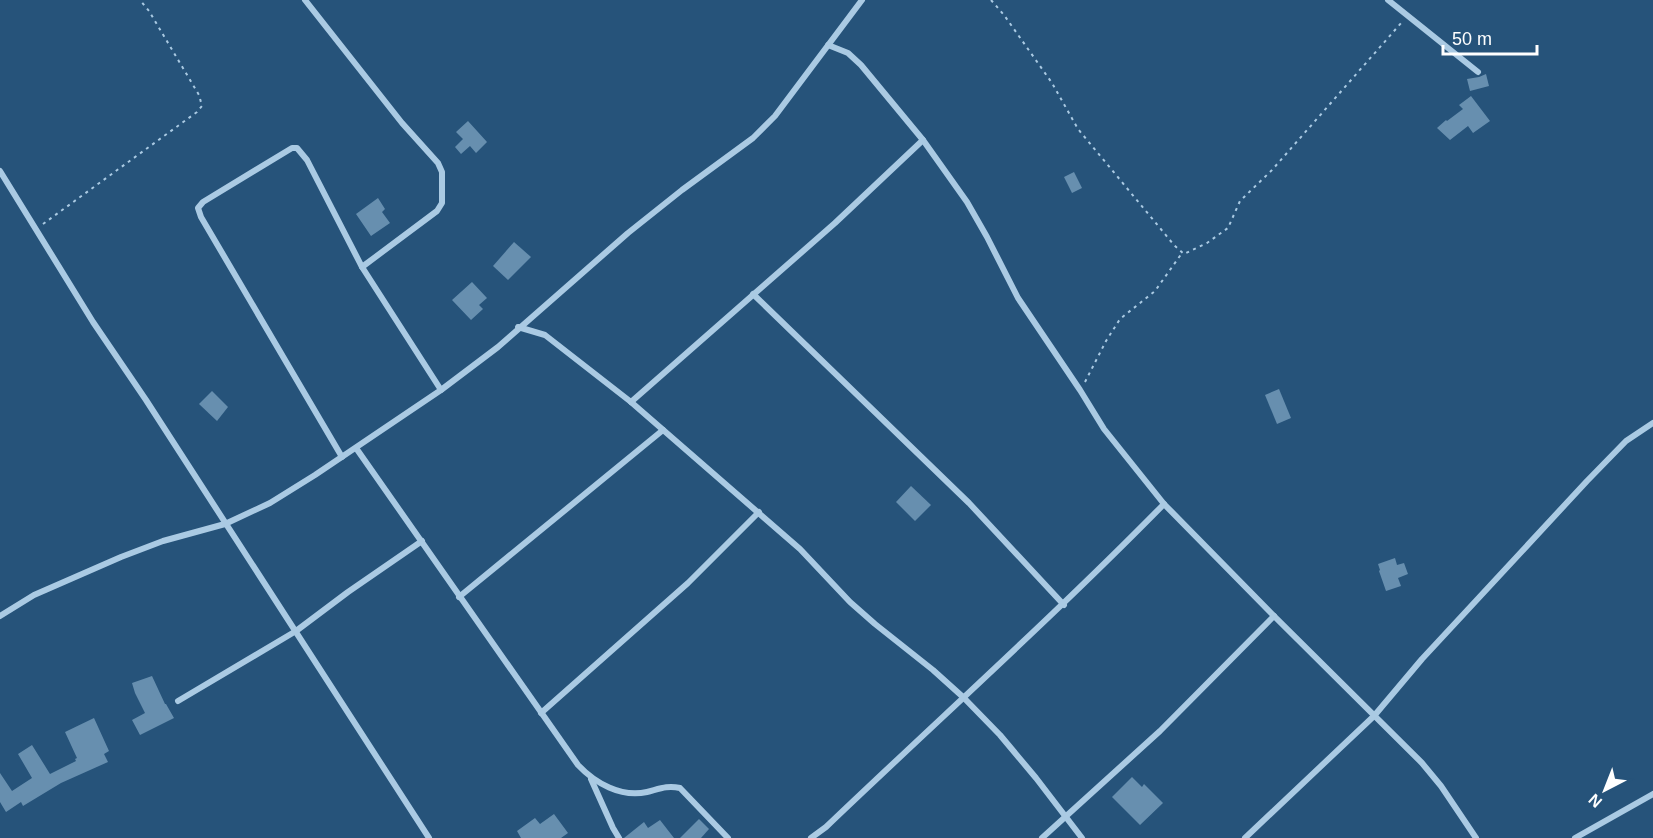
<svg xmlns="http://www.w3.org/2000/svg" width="1653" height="838" viewBox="0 0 1653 838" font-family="Arial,sans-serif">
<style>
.building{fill:#678faf}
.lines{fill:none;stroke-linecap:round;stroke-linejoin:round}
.path{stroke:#aacae3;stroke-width:2;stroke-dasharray:3 4.5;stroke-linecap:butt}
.street{stroke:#aacae3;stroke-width:6}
</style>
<rect width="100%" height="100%" fill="#26537a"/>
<g class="building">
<polygon points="1486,74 1489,86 1470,91 1467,79 1479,77"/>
<polygon points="1471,96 1490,121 1473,133 1468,126 1450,140 1437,128 1446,120 1447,121 1463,109 1459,105"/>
<polygon points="468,121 487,142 476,153 470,146 461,154 455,147 463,139 456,132"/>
<polygon points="1074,172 1082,188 1072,193 1064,177"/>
<polygon points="378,198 385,209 382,212 390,223 371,236 356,214"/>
<polygon points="514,242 531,257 508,280 493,266"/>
<polygon points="472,282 487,298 479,305 483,309 471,320 452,300"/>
<polygon points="1279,389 1291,418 1277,424 1265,395"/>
<polygon points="212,391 228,407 217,421 199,404"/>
<polygon points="911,486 931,505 915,521 896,502"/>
<polygon points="1395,558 1397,565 1404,563 1408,574 1398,578 1401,586 1386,591 1379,571 1380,570 1378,564"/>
<polygon points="152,676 165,704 166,704 174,718 140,735 132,720 145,713 135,693 132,683"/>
<polygon points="94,718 109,751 104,754 108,762 61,783 23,806 21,802 6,812 0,802 0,773 12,791 32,778 18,754 32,745 50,774 76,761 75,759 77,758 65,732"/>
<polygon points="1132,777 1142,787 1144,784 1163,803 1140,825 1112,797"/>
<polygon points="554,814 568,833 561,838 521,838 517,831 535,818 540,824"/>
<polygon points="699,819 709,829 701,838 680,838"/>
<polygon points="660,820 674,838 624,838 644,822 648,828"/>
</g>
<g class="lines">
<g class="path">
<polyline points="991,0 1004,15 1052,83 1078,129 1174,245 1184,254 1207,243 1228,228 1240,201 1272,170 1402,22"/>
<polyline points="43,224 197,112 202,106 199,95 149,11 140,0"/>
<polyline points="1085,382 1106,341 1120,319 1155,291 1182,253"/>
</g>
<g class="street">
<polyline points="305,0 402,123 438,163 442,172 442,203 437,211 362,267"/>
<polyline points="1388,0 1478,72"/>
<polyline points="828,45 848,53 861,65 923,140 967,202 987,237 1018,298 1080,390 1104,429 1164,504 1274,616 1422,763 1441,786 1476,838"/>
<polyline points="0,171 93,322 146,400 429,838"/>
<polyline points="753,294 969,503 1064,605"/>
<polyline points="518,327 545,335 631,402 800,549 850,602 875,624 933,670 963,697 1000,735 1036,778 1082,838"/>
<polyline points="631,402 835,223 923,140"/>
<path d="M356,448l222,317c17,18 43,33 69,27 12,-3 20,-7 33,-4l48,50"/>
<polyline points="342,457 201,217 198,208 203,202 292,148 297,148 307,160 362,267 441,390"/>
<polyline points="459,597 663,430"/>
<polyline points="0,616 34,595 121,557 163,541 225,524 270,503 315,475 441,390 498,347 628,233 682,190 753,138 775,116 862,0"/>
<polyline points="178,701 296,631 348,592 422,541"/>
<polyline points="541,713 688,583 759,512"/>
<polyline points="591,779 613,828 619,838"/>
<path d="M811,838l15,-11c113,-108 229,-212 338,-323"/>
<polyline points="1042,838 1160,731 1274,616"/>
<polyline points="1245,838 1374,716 1422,659 1587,481 1626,441 1653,423"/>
<polyline points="1575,838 1653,794"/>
</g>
</g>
<g transform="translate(1605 790) rotate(222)" stroke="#26537a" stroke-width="4.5" paint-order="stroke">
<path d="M0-4.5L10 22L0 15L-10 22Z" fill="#ffffff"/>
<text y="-9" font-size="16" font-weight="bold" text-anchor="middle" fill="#ffffff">N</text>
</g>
<path d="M1443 45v9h94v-9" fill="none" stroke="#ffffff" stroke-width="3"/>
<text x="1452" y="45" font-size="18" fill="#ffffff" stroke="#26537a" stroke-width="4.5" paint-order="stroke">50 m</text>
</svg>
